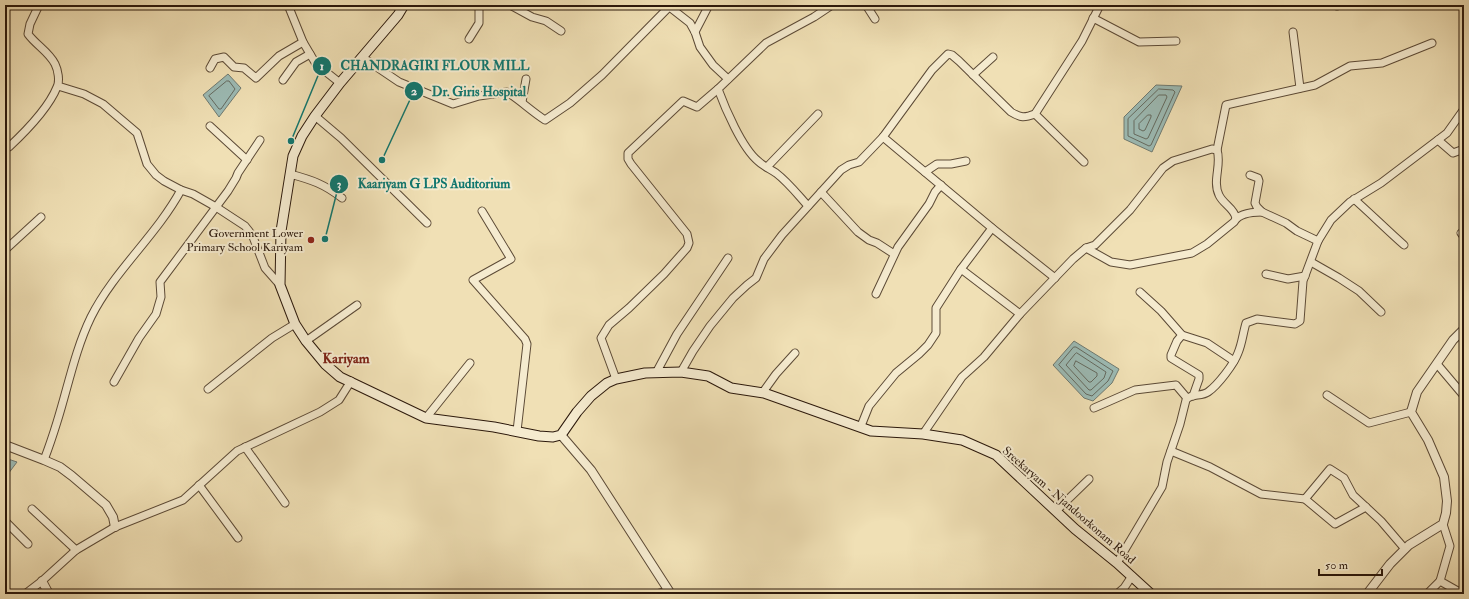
<svg xmlns="http://www.w3.org/2000/svg" width="1469" height="599" viewBox="0 0 1469 599" font-family="'IM FELL Double Pica',serif">
<style>
.water{fill:#9cbbb5;stroke:#6f7a71}
.lines{fill:none;stroke-linecap:round;stroke-linejoin:round}
.shore{stroke:#646a60;stroke-width:1}
.minor-casing{stroke:#5c4a36;stroke-width:9}
.tertiary-casing{stroke:#5c4a36;stroke-width:10}
.secondary-casing{stroke:#2b180b;stroke-width:11}
.minor{stroke:#f5ebcf;stroke-width:7}
.tertiary{stroke:#f5ebcf;stroke-width:8}
.secondary{stroke:#f5ebcf;stroke-width:9}
.poi-dot{fill:#8f2418;stroke:#f5ebcf;stroke-width:1.5}
.labels{text-anchor:middle;stroke-width:4;stroke-linejoin:round;paint-order:stroke}
.poi-label{font-size:12px;fill:#2b180b;stroke:#f5ebcf;text-anchor:end}
.street-label{font-size:12px;fill:#2b180b;stroke:#f5ebcf}
.quarter-label{font-size:14px;font-weight:bold;fill:#7a1f14;stroke:#f5ebcf}
.leader{fill:none;stroke:#0f766e;stroke-width:1.5}
.callout-dot{fill:#0f766e;stroke:#f5ebcf;stroke-width:1.5}
.mark-label{font-size:12px;text-anchor:middle;font-weight:bold;fill:#fff}
.callout-label{font-size:13px;text-anchor:middle;font-weight:bold;fill:#0f766e;stroke:#f5ebcf;stroke-width:4;stroke-linejoin:round;paint-order:stroke}
</style>
<rect width="100%" height="100%" fill="#f0e0b5"/>
<filter id="stains"><feTurbulence type="fractalNoise" baseFrequency=".005" numOctaves="4"/><feColorMatrix values="0 0 0 0 .2 0 0 0 0 .09 0 0 0 0 .02 0 0 0 .5 -.17"/></filter>
<radialGradient id="worn" r=".72"><stop offset=".6" stop-color="#630" stop-opacity="0"/><stop offset="1" stop-color="#630" stop-opacity=".3"/></radialGradient>
<g class="water">
<polygon points="228,74 241,88 219,117 203,95"/>
<polygon points="1156,85 1182,86 1152,152 1124,139 1124,117"/>
<polygon points="1074,341 1119,369 1112,383 1093,401 1084,398 1053,365"/>
<polygon points="5,458 17,462 5,478"/>
</g>
<g class="lines">
<g class="shore">
<polygon points="227,81 229,81 235,89 221,109 219,109 209,96"/>
<polygon points="1159,89 1173,90 1175,92 1151,145 1149,146 1128,136 1128,119"/>
<polygon points="1159,95 1166,95 1167,97 1148,138 1146,139 1134,134 1134,121"/>
<polygon points="1148,115 1151,115 1151,117 1145,130 1143,131 1139,129 1139,124"/>
<polygon points="1074,347 1076,347 1113,371 1108,381 1092,396 1086,394 1059,365"/>
<polygon points="1077,353 1106,372 1104,378 1091,390 1089,390 1066,365 1075,354"/>
<polygon points="1076,361 1097,373 1097,376 1091,382 1089,382 1074,366"/>
</g>
<defs>
<g id="minor">
<polyline points="288,5 303,42 316,64 340,83"/>
<polyline points="510,5 532,17 546,21 561,31"/>
<polyline points="667,5 690,23 695,32 700,47 713,65 728,79"/>
<polyline points="866,5 875,19"/>
<polyline points="1337,5 1337,6"/>
<polyline points="1093,18 1139,42 1176,41"/>
<polyline points="695,32 709,5"/>
<polyline points="1293,32 1300,88"/>
<polyline points="469,39 479,23 479,5"/>
<path d="M362,57l37,25 54,22 26,-8 28,-4c13,8 24,19 38,28l25,-17 32,-28 67,-68"/>
<polyline points="210,68 215,59 224,57 234,67 244,68 256,78 279,56 303,42"/>
<polyline points="973,75 993,57"/>
<polyline points="283,80 296,62 310,54"/>
<polyline points="58,86 84,94 103,104 137,133 147,164 156,175 164,181 181,190 193,194 216,207 245,226 249,231 253,237 265,268 280,285"/>
<polyline points="522,102 526,79"/>
<polyline points="1035,114 1084,162"/>
<polyline points="315,116 341,138 427,223"/>
<polyline points="210,126 247,160"/>
<polyline points="883,137 992,228 1055,278"/>
<polyline points="1438,140 1453,153 1464,149"/>
<path d="M5,144l4,3c16,-15 40,-40 48,-60 3,-6 1,-17 -2,-23 -6,-12 -19,-19 -27,-30l2,-10 9,-19"/>
<polyline points="1217,150 1226,105 1315,85 1350,66 1382,63 1432,43"/>
<polyline points="767,167 818,114"/>
<polyline points="925,172 937,164 951,164 966,161"/>
<path d="M290,174c22,6 34,10 52,24"/>
<polyline points="1250,175 1258,178 1259,181 1255,203 1257,207 1262,212 1286,223 1297,231 1318,241"/>
<polyline points="821,192 858,232 869,240 877,243 894,254"/>
<path d="M1354,199c17,15 33,31 50,46"/>
<path d="M808,206c-10,-11 -20,-24 -32,-33 -6,-4 -13,-7 -18,-12 -16,-13 -33,-53 -40,-72l48,-46 48,-26 18,-12"/>
<polyline points="482,211 511,259 473,280 525,339 527,344 517,431"/>
<polyline points="1461,233 1464,237"/>
<path d="M1086,248l25,14 19,3 62,-12 15,-9 27,-22c5,-9 18,-10 28,-10"/>
<polyline points="5,250 41,217"/>
<polyline points="1311,262 1339,278 1359,291 1381,312"/>
<polyline points="961,269 1020,314"/>
<polyline points="1266,274 1288,279 1305,276"/>
<polyline points="1140,292 1161,311 1182,335 1207,343 1234,361"/>
<polyline points="876,294 898,247 929,204 935,192 941,185"/>
<polyline points="1182,335 1177,341 1171,355 1171,358 1199,375 1199,379 1193,396"/>
<polyline points="306,341 357,305"/>
<polyline points="1437,364 1464,396"/>
<path d="M681,372l12,-21 17,-25 23,-28 14,-13 9,-7 8,-19 18,-24 59,-65 8,-5 10,-3 24,-25 49,-67 16,-16 4,1 7,6 52,51c10,6 13,6 24,2l47,-73 18,-36"/>
<polyline points="656,373 677,334 728,258"/>
<polyline points="616,379 601,338 609,325 629,308 664,274 687,248 689,243 687,234 631,164 628,159 628,153 683,101 697,107 718,89"/>
<polyline points="114,382 139,338 156,314 161,297 160,282 228,191 236,178 238,173 260,140"/>
<polyline points="208,389 272,338 295,324"/>
<polyline points="763,392 776,374 795,353"/>
<polyline points="1327,395 1369,423 1411,412"/>
<polyline points="1094,408 1135,390 1176,385 1187,398"/>
<polyline points="426,418 470,363"/>
<polyline points="861,426 869,406 896,373 919,354 928,345 936,333 936,308 961,269 992,228"/>
<path d="M923,434l39,-57 22,-20 36,-43 53,-55 13,-11 9,-3 35,-35 33,-42 10,-7 39,-12 5,1c5,14 -5,31 2,45 4,9 15,13 17,23"/>
<polyline points="245,447 285,503"/>
<polyline points="1171,451 1210,467 1261,494 1305,499 1330,469 1344,478 1353,495 1381,521 1405,549"/>
<path d="M44,460c5,-13 9,-25 13,-38 11,-35 18,-72 34,-105 23,-46 65,-81 90,-127"/>
<polyline points="199,485 238,538"/>
<polyline points="1305,499 1335,524 1366,507"/>
<polyline points="32,509 76,550"/>
<polyline points="1056,511 1089,479"/>
<polyline points="5,521 28,544"/>
<path d="M1117,563l45,-76 5,-25 13,-38 6,-24c5,-7 15,-3 22,-8 10,-7 26,-28 30,-39 4,-9 5,-20 8,-30l11,-4 38,5 5,-3 3,-40 15,-40 13,-21 19,-18 31,-19 66,-50 17,-24"/>
<polyline points="1440,581 1450,546 1443,524"/>
<polyline points="25,594 42,581 76,550 115,527 183,500 237,451 320,412 339,400 351,381"/>
<polyline points="1117,594 1124,588 1132,576"/>
<polyline points="1427,594 1440,581 1463,594"/>
</g>
<g id="tertiary">
<polyline points="561,435 591,470 669,591 658,594"/>
<polyline points="5,445 44,460 60,467 72,476 106,505 113,517 115,527"/>
<polyline points="42,581 49,594"/>
<polyline points="1367,594 1390,564 1409,545 1443,524 1446,513 1447,501 1444,477 1428,440 1411,412 1417,392 1453,340 1464,329"/>
</g>
<polyline id="secondary" points="404,5 398,15 340,83 315,116 302,136 293,156 281,231 280,285 295,324 306,341 325,364 340,377 426,418 494,427 539,436 553,437 561,435 577,412 591,396 607,383 616,379 645,373 681,372 708,376 731,388 764,393 871,431 923,434 962,440 996,455 1075,529 1117,563 1151,594"/>
</defs>
<use href="#minor" class="minor-casing"/>
<use href="#tertiary" class="tertiary-casing"/>
<use href="#secondary" class="secondary-casing"/>
<use href="#minor" class="minor"/>
<use href="#tertiary" class="tertiary"/>
<use href="#secondary" class="secondary"/>
</g>
<circle class="poi-dot" cx="311" cy="240" r="4"/>
<g class="labels">
<g class="poi-label">
<text x="303" y="237">Government Lower<tspan x="303" dy="14">Primary School Kariyam</tspan></text>
</g>
<g class="street-label">
<text transform="translate(1069 505) rotate(41)" y="4">Sreekaryam - Njandoorkonam Road</text>
</g>
<g class="quarter-label">
<text x="346" y="363">Kariyam</text>
</g>
</g>
<path class="leader" d="M291 141L322 66M382 160L414 91M325 239L339 184"/>
<g class="callout-dot">
<circle cx="291" cy="141" r="4"/>
<circle cx="382" cy="160" r="4"/>
<circle cx="325" cy="239" r="4"/>
<circle cx="322" cy="66" r="10"/>
<circle cx="414" cy="91" r="10"/>
<circle cx="339" cy="184" r="10"/>
</g>
<g class="mark-label">
<text x="322" y="70">1</text>
<text x="414" y="95">2</text>
<text x="339" y="188">3</text>
</g>
<g class="callout-label">
<text x="435" y="70">CHANDRAGIRI FLOUR MILL</text>
<text x="479" y="96">Dr. Giris Hospital</text>
<text x="434" y="188">Kaariyam G LPS Auditorium</text>
</g>
<rect width="1469" height="599" fill="none" stroke="#f0e0b5" stroke-width="20"/>
<rect x="6" y="6" width="1457" height="587" fill="none" stroke="#2b180b" stroke-width="2"/>
<rect x="10" y="10" width="1449" height="579" fill="none" stroke="#2b180b"/>
<path d="M1319 569v6h63v-6" fill="none" stroke="#2b180b" stroke-width="2"/>
<text x="1325" y="569" font-size="12" fill="#2b180b" stroke="#f5ebcf" stroke-width="3" paint-order="stroke">50 m</text>
<rect width="100%" height="100%" filter="url(#stains)"/>
<rect width="100%" height="100%" fill="url(#worn)"/>
</svg>
